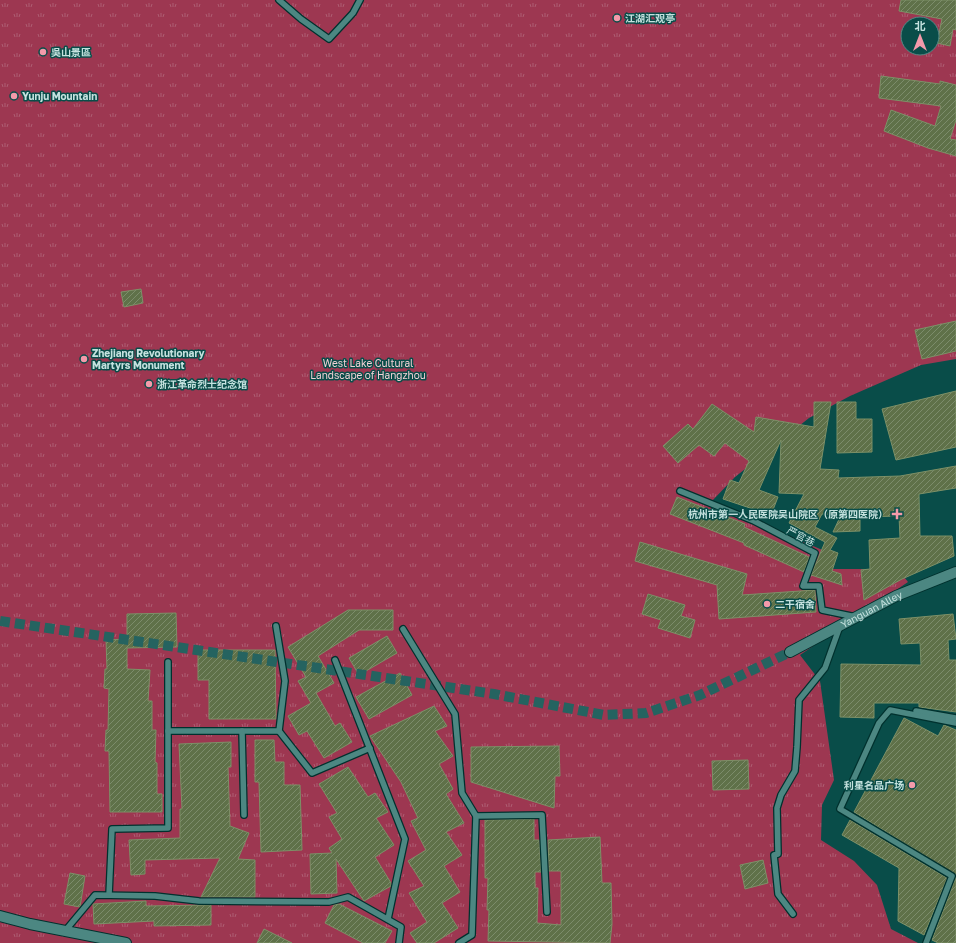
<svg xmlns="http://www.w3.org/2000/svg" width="956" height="943" viewBox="0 0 956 943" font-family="'Golos Text','Noto Sans SC',sans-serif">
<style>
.park{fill:url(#park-tufts);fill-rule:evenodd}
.building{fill:url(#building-hatch);stroke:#7d9067}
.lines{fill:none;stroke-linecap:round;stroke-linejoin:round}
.secondary-tunnel{stroke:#256360;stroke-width:10;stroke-dasharray:10 5;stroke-linecap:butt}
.lane-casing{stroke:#00312e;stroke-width:8}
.secondary-casing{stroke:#00312e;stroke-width:12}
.lane{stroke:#4c8782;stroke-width:5.5}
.secondary{stroke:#4c8782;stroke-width:10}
.poi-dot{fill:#f39aaa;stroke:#094d49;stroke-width:1.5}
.labels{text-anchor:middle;stroke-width:3;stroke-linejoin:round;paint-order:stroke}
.poi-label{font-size:10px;font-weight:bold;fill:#c5e2df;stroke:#094d49;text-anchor:start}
.park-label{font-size:10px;fill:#f2d0d5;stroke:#094d49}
.street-label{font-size:10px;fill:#c5e2df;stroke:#094d49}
</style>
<defs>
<pattern id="park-tufts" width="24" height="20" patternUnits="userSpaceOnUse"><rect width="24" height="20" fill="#9d3751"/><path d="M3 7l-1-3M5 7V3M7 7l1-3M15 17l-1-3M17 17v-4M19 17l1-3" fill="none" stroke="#ad5d72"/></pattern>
<pattern id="building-hatch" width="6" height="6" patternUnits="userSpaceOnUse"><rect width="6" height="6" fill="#5f7149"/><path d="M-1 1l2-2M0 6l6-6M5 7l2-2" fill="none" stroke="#7c8c6b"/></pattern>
</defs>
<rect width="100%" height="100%" fill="#094d49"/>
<path class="park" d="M0,0h956v359l-35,6 -71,31 -41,22 -74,59 -24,25 116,50 1,17h70l10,13 -108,73 20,26 14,99 -12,25 -1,35 33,21 23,24 14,44 27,14h-918zM908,24h24v24h-24z"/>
<g class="building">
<polygon points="901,0 956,0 956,30 953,29 950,46 937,43 942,19 899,11"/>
<polygon points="881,76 940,84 940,81 956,85 956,120 950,139 956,140 956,156 928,148 884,131 891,110 935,126 941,106 879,98"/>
<polygon points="141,289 143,303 124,307 121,292"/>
<polygon points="956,321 956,351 922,359 915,330"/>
<polygon points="956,391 956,447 896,460 882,409"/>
<polygon points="814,402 831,402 820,469 839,470 838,478 900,476 956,466 956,488 919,494 920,536 952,536 954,556 902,579 864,600 861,570 870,569 869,540 900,538 899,516 860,517 860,531 833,532 841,515 822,514 815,527 837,538 830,550 838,553 832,571 841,574 842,585 811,575 825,542 789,523 804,494 779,493 781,440 759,490 778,497 771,515 723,499 730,480 739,483 749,461 725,443 714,456 699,445 678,463 663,446 688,424 693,429 712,404 754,432 756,417 814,427"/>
<polygon points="837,402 856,402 856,419 872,419 872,452 837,453"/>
<polygon points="677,497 745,524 744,527 809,557 804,572 744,545 744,543 670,514"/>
<polygon points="640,542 747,574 742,595 815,590 816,612 719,619 717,585 635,561"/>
<polygon points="648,594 685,605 681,616 695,620 690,638 658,628 661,620 642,614"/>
<polygon points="348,610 393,610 393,630 359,630 318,656 334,683 316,693 335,726 340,723 352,742 324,758 307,731 299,735 288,716 311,703 298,681 306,677 288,647"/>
<polygon points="176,613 177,647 127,648 127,669 150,670 148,701 152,701 152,730 156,730 155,762 157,763 157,794 162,794 162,812 110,812 109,751 105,751 106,730 108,730 109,689 104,688 105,669 107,669 106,640 127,639 127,614"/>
<polygon points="953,614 956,639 948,640 949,660 956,660 956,712 919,707 919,703 874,703 874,718 840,717 841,664 921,665 920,643 901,644 899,619"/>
<polygon points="387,636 397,653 359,675 349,658"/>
<polygon points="198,650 275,650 276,719 209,719 209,680 198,680"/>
<polygon points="400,673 412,695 369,719 356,697"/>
<polygon points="434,706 447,726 435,731 453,756 439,764 453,789 446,794 464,823 446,832 462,855 444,866 460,892 442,903 458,928 434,943 417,943 410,933 427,922 409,893 424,886 408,861 426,850 411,821 418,818 401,782 370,736"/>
<polygon points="904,718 938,736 944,725 956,730 956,875 854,812"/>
<polygon points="255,740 274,740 275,762 284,762 284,785 300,785 302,850 261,852 259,782 255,782"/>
<polygon points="231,742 231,767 228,767 230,826 249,833 238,859 255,860 255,897 201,897 220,858 145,860 145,874 131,875 129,840 180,838 180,809 182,809 179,744"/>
<polygon points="559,746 560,776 555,776 554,808 471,782 471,747"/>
<polygon points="748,760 749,789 713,790 712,761"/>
<polygon points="348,767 368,797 375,793 388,812 376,818 394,845 375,857 391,883 391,886 364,901 336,859 337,893 311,894 310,854 332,853 329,848 342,839 329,817 337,813 319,784"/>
<polygon points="534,819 534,840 539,840 541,872 535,872 535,888 538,888 537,923 561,925 561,871 549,871 548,840 600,837 602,883 611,883 612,924 610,943 488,941 489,910 487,910 488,878 485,878 485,820"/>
<polygon points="850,820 947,878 924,935 898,921 899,868 842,835"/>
<polygon points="763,860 768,883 745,889 740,865"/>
<polygon points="70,873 85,876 80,907 64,904"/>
<polygon points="956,877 956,943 938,943 932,940"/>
<polygon points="146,901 146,906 211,905 211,925 154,926 154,921 94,924 93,904"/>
<polygon points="339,904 392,931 385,943 363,943 325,923 334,905"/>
<polygon points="264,929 292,943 257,943"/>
</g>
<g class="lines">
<polyline class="secondary-tunnel" points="0,621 494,694 604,715 646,713 700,695 790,652"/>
<defs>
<g id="lane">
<polyline points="279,0 301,19 329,39 353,13 360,0"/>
<polyline points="680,491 754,521 815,553 803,586 819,586 822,610 856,617"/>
<polyline points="276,626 285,681 279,731"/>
<polyline points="403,629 455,714 462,793 476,816"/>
<polyline points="335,660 405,839 388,919"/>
<polyline points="916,711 956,718"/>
<polyline points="168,731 279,731 312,773 370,748"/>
<polyline points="242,731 244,815"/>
<polyline points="109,895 112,829 168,828 168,662"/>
<polyline points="793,914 778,894 774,855 778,854 777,808 781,795 795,771 797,747 799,700 825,668 840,626"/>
<polyline points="65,931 95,895 155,896 199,901 329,902 348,897 401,927 399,943"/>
<polyline points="459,943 472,935 476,816 542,815 547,912"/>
<polyline points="926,943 952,876 840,809 879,723 890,710 956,723"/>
</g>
<g id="secondary">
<path id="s1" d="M790,652l106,-56 60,-24"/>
<polyline points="0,916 30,924 126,943"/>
</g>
</defs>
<use href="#lane" class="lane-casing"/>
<use href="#secondary" class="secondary-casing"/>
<use href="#lane" class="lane"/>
<use href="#secondary" class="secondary"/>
</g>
<g class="poi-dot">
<circle cx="617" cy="18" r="4"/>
<circle cx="43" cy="52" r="4"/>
<circle cx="14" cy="96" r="4"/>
<circle cx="84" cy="359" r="4"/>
<circle cx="149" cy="384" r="4"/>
<path d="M895 508h4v4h4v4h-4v4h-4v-4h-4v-4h4z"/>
<circle cx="767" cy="604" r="4"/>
<circle cx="912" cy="785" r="4"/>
</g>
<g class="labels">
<g class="poi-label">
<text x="625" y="22">江湖汇观亭</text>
<text x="51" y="56">吳山景區</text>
<text x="22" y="100">Yunju Mountain</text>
<text x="92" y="357">Zhejiang Revolutionary<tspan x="92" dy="12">Martyrs Monument</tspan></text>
<text x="157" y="388">浙江革命烈士纪念馆</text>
<text x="888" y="518" text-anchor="end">杭州市第一人民医院吴山院区（原第四医院）</text>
<text x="775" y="608">二干宿舍</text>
<text x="904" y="789" text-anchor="end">利星名品广场</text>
</g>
<g class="park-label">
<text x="368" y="367">West Lake Cultural<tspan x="368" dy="12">Landscape of Hangzhou</tspan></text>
</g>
<g class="street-label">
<text transform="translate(801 536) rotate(28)" y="4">严官巷</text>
<text dy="4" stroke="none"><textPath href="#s1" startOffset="92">Yanguan Alley</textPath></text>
</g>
</g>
<g transform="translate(920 36)"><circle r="19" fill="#094d49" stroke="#548985"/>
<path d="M0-3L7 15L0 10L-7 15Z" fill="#f39aaa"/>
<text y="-6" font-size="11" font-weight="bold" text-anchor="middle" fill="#c5e2df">北</text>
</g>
</svg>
